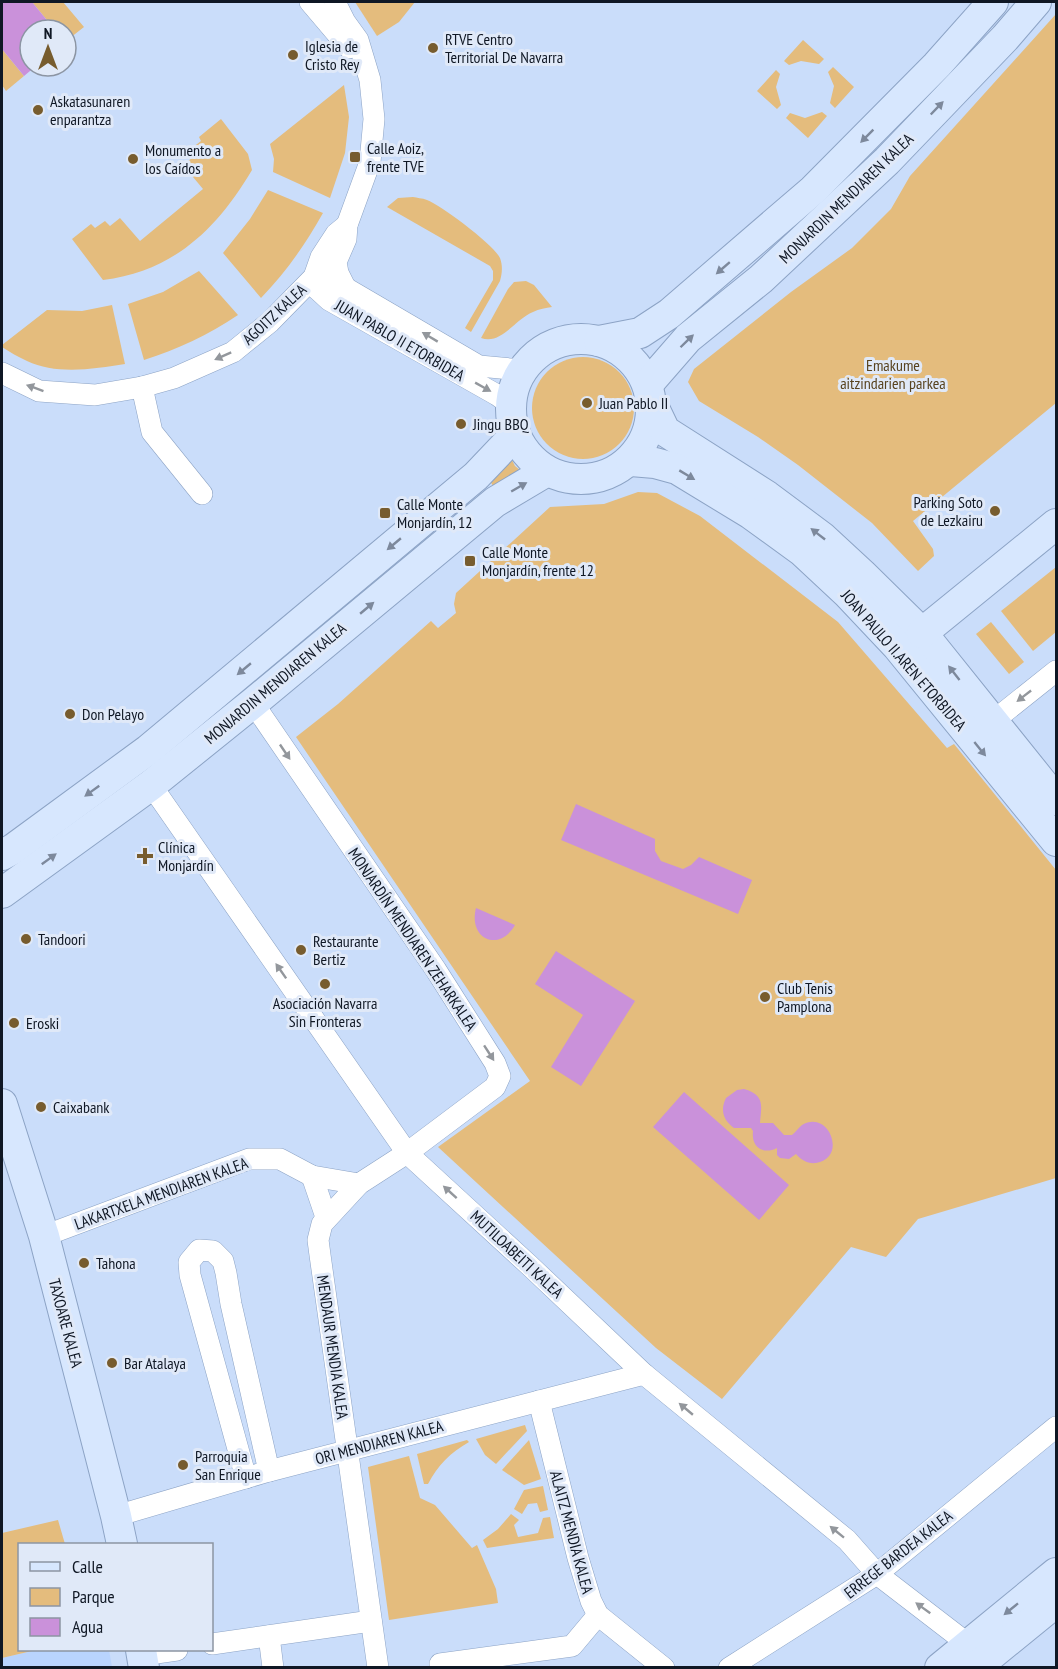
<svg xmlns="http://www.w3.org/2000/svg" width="1058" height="1669" viewBox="0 0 1058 1669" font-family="'PT Sans Narrow',sans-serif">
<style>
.built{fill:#b9d4fe}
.green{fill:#e4bc7d}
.water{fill:#ca91da}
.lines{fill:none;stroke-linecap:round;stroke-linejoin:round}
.street-casing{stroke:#8ca3c5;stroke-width:22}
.secondary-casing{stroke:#8ca3c5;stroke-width:32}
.street{stroke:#fff;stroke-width:21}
.secondary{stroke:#d7e7fe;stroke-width:30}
.oneway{fill:#7d899c}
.oneway2{fill:#93979c}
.poi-dot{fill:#775c2e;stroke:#e0e9f8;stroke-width:2}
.labels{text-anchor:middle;stroke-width:6;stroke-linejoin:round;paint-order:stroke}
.poi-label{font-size:16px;fill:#0f1724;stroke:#e0e9f8;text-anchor:start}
.street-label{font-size:16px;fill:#0f1724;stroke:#e0e9f8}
.park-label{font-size:16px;fill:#58431f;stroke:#e0e9f8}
</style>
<rect width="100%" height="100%" fill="#caddfa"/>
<polygon class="built" points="36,1650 109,1650 112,1667 2,1667 2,1658"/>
<g class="green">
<polygon points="32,2 63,2 84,27 66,41 66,30 55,30"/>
<polygon points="355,2 415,2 399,22 377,36"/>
<polygon points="1056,14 1056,403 913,521 933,549 934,556 918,571 872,523 798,465 758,437 699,401 688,382 694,369 791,292 852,248 891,209 910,176"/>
<polygon points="803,40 824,59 819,64 801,61 789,65 784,61"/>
<polygon points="2,49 24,76 6,91 2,85"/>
<polygon points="833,67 854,87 835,108 830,103 834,86 828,72"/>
<polygon points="776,70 780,74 776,87 781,105 777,109 757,91"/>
<polygon points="344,85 349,117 345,153 330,198 273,172 274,159 270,144"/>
<polygon points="822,112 827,116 808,138 786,118 790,113 805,118"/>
<path d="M221,119l27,35 4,16c-35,59 -78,101 -149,110l-31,-41 19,-15 4,4 10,-7 5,5 10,-8 20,23 63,-52 -20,-24 14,-11 -5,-6 9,-7 -2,-4z"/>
<path d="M268,190l55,23c-18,32 -37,59 -62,85l-38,-45 27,-34z"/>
<path d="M413,197c4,1 9,1 14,3 14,5 67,45 73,58 3,8 2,16 0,23l-29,51 -6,-4 28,-48v-9l-3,-5 -103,-59 11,-9z"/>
<path d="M199,271l39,44c-30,20 -60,34 -94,45l-16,-56 35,-12z"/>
<path d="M526,281l8,4 18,22c-6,1 -13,2 -19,5 -18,7 -31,33 -52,26l27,-49 6,-7z"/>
<path d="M112,305l13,59c-31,5 -69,11 -98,-3 -9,-4 -17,-9 -25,-14v-2l45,-35 35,1z"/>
<circle cx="583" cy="408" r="51"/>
<polygon points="510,456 515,466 525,474 495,489 488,478"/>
<polygon points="638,492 657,493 700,516 838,622 947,748 954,744 1056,870 1056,1178 918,1219 886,1257 851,1247 722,1399 656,1348 438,1147 530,1081 296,737 338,704 431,621 438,628 456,613 454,604 456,593 550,507 604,504"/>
<polygon points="1056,567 1056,632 1033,651 1001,611"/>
<polygon points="991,622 1024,662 1009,674 976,634"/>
<polygon points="525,1425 527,1431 496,1464 485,1455 476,1439"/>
<path d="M467,1440l2,2c-19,11 -31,23 -41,42h-4l-7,-30z"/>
<polygon points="529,1440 541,1479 524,1485 502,1470"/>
<polygon points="409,1456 420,1498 435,1505 472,1548 477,1545 496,1589 498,1603 389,1620 368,1467"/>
<polygon points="543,1486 548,1510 540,1512 537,1503 528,1504 522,1514 514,1509 524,1490"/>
<polygon points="511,1514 519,1520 514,1525 518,1537 538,1533 543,1518 550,1517 554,1538 487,1548 483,1540 498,1529"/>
<polygon points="58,1520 65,1544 20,1544 20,1650 36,1650 2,1658 2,1533"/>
</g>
<g class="water">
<polygon points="2,2 32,2 55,30 30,30 30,66 36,66 24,76 2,49"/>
<polygon points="576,804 655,839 655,851 661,861 683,869 691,865 699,857 752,880 738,914 561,840"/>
<path d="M476,908l39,17c-16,28 -47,14 -39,-17z"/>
<polygon points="556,951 635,1001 581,1086 551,1067 583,1015 535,984"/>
<path d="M744,1089c22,6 17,18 16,34h13l11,12h8c4,-3 6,-7 10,-10 27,-16 46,33 14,38 -8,1 -15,-3 -20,-9l-7,5 -9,-1 -3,-3v-7c-14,7 -26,-1 -24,-17l-2,-3h-17c-11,-8 -14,-18 -8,-30l11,-8z"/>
<polygon points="684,1092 789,1185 759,1220 653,1127"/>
</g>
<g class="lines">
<defs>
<g id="street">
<polyline points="310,2 349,48"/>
<polyline points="335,2 345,22 358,40 370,80 374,119 370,162 347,225 346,239 336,262 338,273 345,287"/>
<polyline points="314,277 317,289 329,300 497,395 511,405"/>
<polyline points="332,280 479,366 522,370"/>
<polyline points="2,373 39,391 95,395 142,387 174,378 233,352 270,322 314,277 321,257 336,234 347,225"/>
<polyline points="142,387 152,432 202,494"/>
<polyline points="253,703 436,970 495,1063 500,1076 495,1087 407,1153 359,1184 322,1224 318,1240 320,1255 378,1668"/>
<polyline points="992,722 1056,671"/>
<polyline points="151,785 407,1153 529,1265 644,1374 847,1540 877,1574 968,1644"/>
<polyline points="312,1176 326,1217"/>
<polyline points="44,1236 249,1159 280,1159 312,1176 359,1184"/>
<polyline points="539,1401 578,1558 591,1601 598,1615 664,1668"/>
<polyline points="246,1478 190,1275 189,1262 199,1250 213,1251 223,1261 226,1273 231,1304 269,1471"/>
<polyline points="116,1516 269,1471 644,1374"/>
<polyline points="269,1636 273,1668"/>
<polyline points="212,1644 371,1621"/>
<polyline points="142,1655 177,1650"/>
<polyline points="440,1664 572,1646 598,1615"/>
<polyline points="729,1668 877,1574 1056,1427"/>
</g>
<g id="secondary">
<circle cx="581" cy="409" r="70"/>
<polyline points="599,341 640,333 669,314 813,190 937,65 993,2"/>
<polyline points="648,384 688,338 761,279 887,161 1005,38 1036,2"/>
<polyline points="653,406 665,431 767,496 822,537 862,574 922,633 1056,800"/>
<polyline points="631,461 655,463 677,469 751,514 802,551 847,593 897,646 1056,841"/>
<polyline points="922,633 1056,524"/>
<polyline points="2,855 13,849 148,750 476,476 515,435"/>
<polyline points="2,893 151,785 253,703 495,502 547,471"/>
<polyline points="2,1104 44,1236 116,1516 122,1544"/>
<polyline points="141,1650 144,1668"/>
<polyline points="940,1668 1056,1573"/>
<polyline points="975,1668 1056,1602"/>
</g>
</defs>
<use href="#street" class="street-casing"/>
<use href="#secondary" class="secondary-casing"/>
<use href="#street" class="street"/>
<use href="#secondary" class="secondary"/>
</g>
<defs><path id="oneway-solid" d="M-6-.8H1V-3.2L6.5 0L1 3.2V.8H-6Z" transform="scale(1.5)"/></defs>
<g class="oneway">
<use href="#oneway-solid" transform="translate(937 108) rotate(-46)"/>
<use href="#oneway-solid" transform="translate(867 136) rotate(135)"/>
<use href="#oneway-solid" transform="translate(723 268) rotate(139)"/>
<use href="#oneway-solid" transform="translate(687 341) rotate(-44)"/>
<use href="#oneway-solid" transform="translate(687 475) rotate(31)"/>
<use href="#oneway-solid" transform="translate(519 487) rotate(-30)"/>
<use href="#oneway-solid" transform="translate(818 534) rotate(-142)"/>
<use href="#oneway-solid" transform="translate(394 544) rotate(140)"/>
<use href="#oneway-solid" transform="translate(367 608) rotate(-40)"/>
<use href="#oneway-solid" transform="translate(244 669) rotate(140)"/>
<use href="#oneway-solid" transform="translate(954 673) rotate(-128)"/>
<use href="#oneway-solid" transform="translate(980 749) rotate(51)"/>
<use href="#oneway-solid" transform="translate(92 791) rotate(144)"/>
<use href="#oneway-solid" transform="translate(49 859) rotate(-36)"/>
<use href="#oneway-solid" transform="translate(1011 1609) rotate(141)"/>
</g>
<g class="oneway2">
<use href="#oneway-solid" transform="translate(430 337) rotate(-149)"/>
<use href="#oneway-solid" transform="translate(223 356) rotate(156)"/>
<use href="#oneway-solid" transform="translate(483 387) rotate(29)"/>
<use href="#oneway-solid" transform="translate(35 388) rotate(-160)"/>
<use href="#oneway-solid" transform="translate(1024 696) rotate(142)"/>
<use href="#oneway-solid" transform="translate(285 752) rotate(56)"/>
<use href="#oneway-solid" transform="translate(281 971) rotate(-125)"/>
<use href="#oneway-solid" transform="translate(489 1053) rotate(57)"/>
<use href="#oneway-solid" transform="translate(450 1192) rotate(-138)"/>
<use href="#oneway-solid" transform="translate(686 1409) rotate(-140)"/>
<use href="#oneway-solid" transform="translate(837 1532) rotate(-141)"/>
<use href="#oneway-solid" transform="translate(923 1608) rotate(-144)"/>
</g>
<g class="poi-dot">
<circle cx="433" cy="48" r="6"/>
<circle cx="293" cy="55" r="6"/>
<circle cx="38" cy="110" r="6"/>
<rect x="349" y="151" width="12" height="12" rx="3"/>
<circle cx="133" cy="159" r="6"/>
<circle cx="587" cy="403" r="6"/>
<circle cx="461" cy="424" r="6"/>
<circle cx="995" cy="511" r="6"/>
<rect x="379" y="507" width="12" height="12" rx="3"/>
<rect x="464" y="555" width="12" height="12" rx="3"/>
<circle cx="70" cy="714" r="6"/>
<path d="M142 847h6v6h6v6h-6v6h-6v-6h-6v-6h6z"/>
<circle cx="26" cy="939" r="6"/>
<circle cx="301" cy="950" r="6"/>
<circle cx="325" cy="984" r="6"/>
<circle cx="765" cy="997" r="6"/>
<circle cx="14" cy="1023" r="6"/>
<circle cx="41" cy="1107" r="6"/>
<circle cx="84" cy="1263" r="6"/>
<circle cx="112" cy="1363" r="6"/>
<circle cx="183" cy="1465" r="6"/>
</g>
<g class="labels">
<g class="poi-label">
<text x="445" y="45">RTVE Centro<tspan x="445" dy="18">Territorial De Navarra</tspan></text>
<text x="305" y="52">Iglesia de<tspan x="305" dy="18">Cristo Rey</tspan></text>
<text x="50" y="107">Askatasunaren<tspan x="50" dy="18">enparantza</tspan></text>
<text x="367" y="154">Calle Aoiz,<tspan x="367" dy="18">frente TVE</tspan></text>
<text x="145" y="156">Monumento a<tspan x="145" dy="18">los Caídos</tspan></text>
<text x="599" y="409">Juan Pablo II</text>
<text x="473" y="430">Jingu BBQ</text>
<text x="983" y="508" text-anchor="end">Parking Soto<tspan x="983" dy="18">de Lezkairu</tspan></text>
<text x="397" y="510">Calle Monte<tspan x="397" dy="18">Monjardín, 12</tspan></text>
<text x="482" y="558">Calle Monte<tspan x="482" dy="18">Monjardín, frente 12</tspan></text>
<text x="82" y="720">Don Pelayo</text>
<text x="158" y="853">Clínica<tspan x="158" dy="18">Monjardín</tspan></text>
<text x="38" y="945">Tandoori</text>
<text x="313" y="947">Restaurante<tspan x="313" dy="18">Bertiz</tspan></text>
<text x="777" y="994">Club Tenis<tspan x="777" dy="18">Pamplona</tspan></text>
<text x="325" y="1009" text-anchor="middle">Asociación Navarra<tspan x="325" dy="18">Sin Fronteras</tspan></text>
<text x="26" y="1029">Eroski</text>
<text x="53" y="1113">Caixabank</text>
<text x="96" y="1269">Tahona</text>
<text x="124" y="1369">Bar Atalaya</text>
<text x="195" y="1462">Parroquia<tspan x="195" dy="18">San Enrique</tspan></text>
</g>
<g class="street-label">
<text transform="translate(846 198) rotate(-44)" y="6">MONJARDIN MENDIAREN KALEA</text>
<text transform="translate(274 314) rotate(-43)" y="6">AGOITZ KALEA</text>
<text transform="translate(400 340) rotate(30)" y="6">JUAN PABLO II ETORBIDEA</text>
<text transform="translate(904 660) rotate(49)" y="6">JOAN PAULO II.AREN ETORBIDEA</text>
<text transform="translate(275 683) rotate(-40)" y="6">MONJARDIN MENDIAREN KALEA</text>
<text transform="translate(413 939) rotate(56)" y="6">MONJARDÍN MENDIAREN ZEHARKALEA</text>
<text transform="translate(161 1193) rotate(-20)" y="6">LAKARTXELA MENDIAREN KALEA</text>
<text transform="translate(517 1254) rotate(43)" y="6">MUTILOABEITI KALEA</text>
<text transform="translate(66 1323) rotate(75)" y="6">TAXOARE KALEA</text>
<text transform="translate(333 1347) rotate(82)" y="6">MENDAUR MENDIA KALEA</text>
<text transform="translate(379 1442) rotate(-15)" y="6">ORI MENDIAREN KALEA</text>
<text transform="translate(572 1532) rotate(75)" y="6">ALAITZ MENDIA KALEA</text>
<text transform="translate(898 1554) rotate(-38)" y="6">ERREGE BARDEA KALEA</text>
</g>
<g class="park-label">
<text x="893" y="371">Emakume<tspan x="893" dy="18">aitzindarien parkea</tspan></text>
</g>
</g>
<rect width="1058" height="1669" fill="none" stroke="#0f1724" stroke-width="6"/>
<rect x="18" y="1543" width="195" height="108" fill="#e0e9f8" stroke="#8c95a3" stroke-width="1.5"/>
<rect x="30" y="1562" width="30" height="9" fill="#d7e7fe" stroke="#8c95a3" stroke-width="1.5"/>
<text x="72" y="1573" font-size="18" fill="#0f1724">Calle</text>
<rect x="30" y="1588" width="30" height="18" fill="#e4bc7d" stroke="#8c95a3" stroke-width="1.5"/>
<text x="72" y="1603" font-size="18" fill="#0f1724">Parque</text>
<rect x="30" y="1618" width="30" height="18" fill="#ca91da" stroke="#8c95a3" stroke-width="1.5"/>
<text x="72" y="1633" font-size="18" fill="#0f1724">Agua</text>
<g transform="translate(48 48)"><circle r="28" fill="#e0e9f8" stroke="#8c95a3" stroke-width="1.5"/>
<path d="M0-4.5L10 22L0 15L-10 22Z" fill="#775c2e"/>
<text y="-9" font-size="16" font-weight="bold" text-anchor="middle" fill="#0f1724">N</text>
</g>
</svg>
